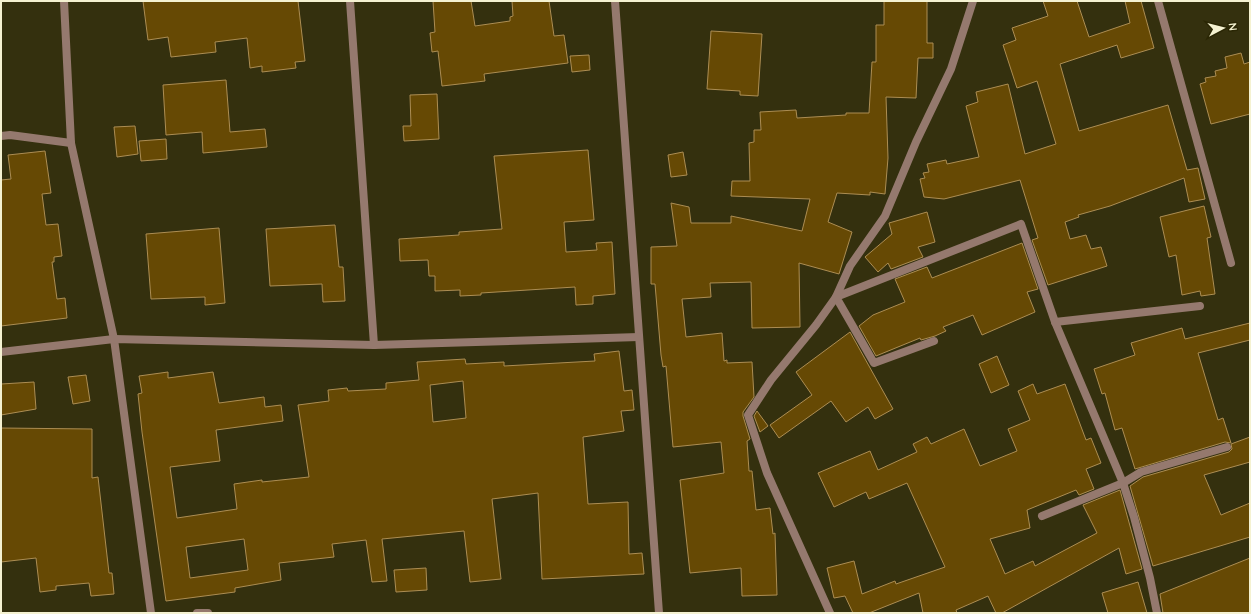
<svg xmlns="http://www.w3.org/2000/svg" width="1251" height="614" viewBox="0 0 1251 614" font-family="Quicksand,sans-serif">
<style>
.building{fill:#664904;stroke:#ac8d53;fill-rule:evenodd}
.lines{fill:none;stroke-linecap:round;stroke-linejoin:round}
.minor{stroke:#95796e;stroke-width:8}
.tertiary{stroke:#95796e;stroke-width:8}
</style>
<rect width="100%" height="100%" fill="#34300e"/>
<g class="building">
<polygon points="143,1 298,1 305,61 295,62 296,68 262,72 262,66 250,68 247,38 215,42 216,52 171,57 168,37 148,40"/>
<polygon points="433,1 471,1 475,26 510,21 510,17 513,16 512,1 549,1 554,36 564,35 568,63 484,74 485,81 442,86 438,51 432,52 430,33 435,32"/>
<polygon points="884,1 927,1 927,43 933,43 933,58 918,58 916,98 886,97 888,158 885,194 870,192 870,195 837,193 828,222 852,232 839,274 799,263 800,327 752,328 751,282 710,283 711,297 682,299 686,337 722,333 724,361 727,360 727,363 752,362 754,397 743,412 743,416 750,439 747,441 749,471 752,471 756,510 770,508 773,534 775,533 777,595 742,596 741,568 690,573 680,480 724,473 721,442 673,447 666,366 663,367 661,355 655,284 651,284 651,247 677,246 671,203 689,207 691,223 731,223 731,216 802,231 810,199 731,196 732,181 750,181 749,143 754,142 754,130 761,130 760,112 796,110 797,118 846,115 846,113 869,113 872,62 876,62 876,25 884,25"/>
<polygon points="1043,1 1077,1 1089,37 1130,23 1125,1 1141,1 1154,48 1121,58 1117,45 1060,64 1079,131 1168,105 1187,170 1198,168 1205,199 1189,202 1184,178 1110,206 1078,215 1079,217 1065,222 1070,239 1086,235 1091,249 1101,247 1107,266 1048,285 1032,240 1038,238 1020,180 944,199 924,197 920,179 925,178 923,173 929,172 927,164 946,160 947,164 979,157 966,106 978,102 976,92 1008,84 1025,154 1056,144 1037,81 1017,88 1003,45 1016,40 1012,28 1048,16"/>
<polygon points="711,31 762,34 758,96 740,95 740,91 707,89"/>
<polygon points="1241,53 1244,64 1250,62 1250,114 1211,124 1200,84 1206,82 1205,78 1216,76 1215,71 1227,68 1225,57"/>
<polygon points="589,55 590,70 572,72 570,56"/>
<polygon points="226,80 230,132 265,129 267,147 203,153 202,132 166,135 163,85"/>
<polygon points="437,94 439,139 404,141 403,126 411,126 410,95"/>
<polygon points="135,126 138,154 117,157 114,127"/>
<polygon points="166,139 167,159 141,161 139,141"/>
<polygon points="588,150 594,220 564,222 566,252 597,250 596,243 612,242 615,294 593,296 593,304 576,305 575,287 481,293 481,295 460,296 460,290 435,291 435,276 429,276 428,260 400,261 399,239 459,235 459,232 502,229 494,156"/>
<polygon points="45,151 51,193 42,194 46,225 58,224 62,256 54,257 54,262 52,262 57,299 65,298 67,318 1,326 1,180 11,179 8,155"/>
<polygon points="683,152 687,175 671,177 668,155"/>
<polygon points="1204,206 1211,237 1207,238 1215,294 1201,296 1200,291 1182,295 1176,255 1169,257 1160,217"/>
<polygon points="927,212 935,242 918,247 923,257 891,269 888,263 878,272 865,257 892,234 889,223"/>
<polygon points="335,225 339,267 343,267 345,301 323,302 322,284 270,286 266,229"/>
<polygon points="219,228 225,303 205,305 205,297 151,299 146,234"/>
<polygon points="1022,243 1038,289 1027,292 1035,312 982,335 973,315 943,327 946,331 935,336 921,340 920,338 876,356 859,326 873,315 905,302 895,279 927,267 932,278"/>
<polygon points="1250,323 1250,340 1198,353 1218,420 1223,418 1231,443 1225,442 1135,469 1122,428 1115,430 1105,393 1102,394 1094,369 1135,355 1131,343 1182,328 1185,339"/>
<polygon points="850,332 893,409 875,419 868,407 846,422 831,401 779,438 770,425 812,395 796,372"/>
<path d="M619,351l5,40 8,-1 2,20 -13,1 3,20 -41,6 5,67 40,-2 1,52 13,-1 2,21 -102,5 -4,-86 -46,6 9,80 -31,3 -6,-51 -82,8 5,42 -15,1 -6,-42 -34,4 2,13 -55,6 2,17 -46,8v4l-69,9 -24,-169 -4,-38 4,-1 -3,-17 29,-4v6l45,-6 6,31 45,-6 1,10 16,-2 2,16 -67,9 4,31 -50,6 7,51 60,-9 -3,-25 28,-4v2l47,-5 -11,-72 31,-4 -1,-11 19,-2 1,3 38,-2v-6l33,-3 -2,-18 48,-3 1,5 38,-2v4l91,-5 -1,-7zM463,381l3,37 -33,4 -3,-37zM244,539l4,31 -58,8 -4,-31z"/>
<polygon points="997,356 1009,385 991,393 979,364"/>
<polygon points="86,375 90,401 73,404 68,377"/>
<polygon points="34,382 36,409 1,415 1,384"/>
<polygon points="1033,384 1037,394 1065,384 1086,440 1091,438 1101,463 1086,469 1094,489 1079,495 1076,490 1027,510 1030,528 990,539 1005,574 1033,561 1035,566 1097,533 1083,505 1120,490 1142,569 1126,574 1119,548 1002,613 996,613 988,596 956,610 957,613 923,613 919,593 869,613 853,613 845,596 834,598 827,568 854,561 862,594 895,581 896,584 945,567 907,483 869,499 866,492 834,507 818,473 870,451 878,470 917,452 913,444 927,437 931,444 964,429 980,466 1017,451 1008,429 1030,420 1018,391"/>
<polygon points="757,411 768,426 760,432 754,416"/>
<polygon points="1,428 92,429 92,478 98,477 109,573 112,573 114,594 91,596 89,583 56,586 56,590 40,592 36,558 1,562"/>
<polygon points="1250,437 1250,462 1204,475 1221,515 1250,503 1250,537 1153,566 1130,486 1143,477 1229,452 1232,449 1231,444"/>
<polygon points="1250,558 1250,613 1163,613 1160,594"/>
<polygon points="426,568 427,590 396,592 394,570"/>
<polygon points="1138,582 1147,613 1108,613 1102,593"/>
</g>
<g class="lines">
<g class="minor">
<polyline points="64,1 71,143 114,339 151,613"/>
<polyline points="350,1 374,345"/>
<polyline points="615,1 659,613"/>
<polyline points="1158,1 1231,263"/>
<polyline points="1,136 10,135 71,143"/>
<polyline points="1055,322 1200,306"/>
<polyline points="934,341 874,363 836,297 1021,224 1055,322 1123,483 1134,517 1150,578 1157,613"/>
<polyline points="1,352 114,339 374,345 639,337"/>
<polyline points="1042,516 1123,483 1141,472 1227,447"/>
<polyline points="830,613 767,473 748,415 771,380 816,325 836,297 850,266 885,216 916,142 951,69 973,1"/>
</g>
<polyline class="tertiary" points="197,613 208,613"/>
</g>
<rect width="1251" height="614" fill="none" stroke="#f5f2d1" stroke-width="4"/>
<g transform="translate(1223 28) rotate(83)" stroke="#2a2604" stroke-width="3" paint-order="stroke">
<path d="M0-3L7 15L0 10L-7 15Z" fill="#f5f2d1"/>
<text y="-6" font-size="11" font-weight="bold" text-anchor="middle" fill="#f5f2d1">N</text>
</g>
</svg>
